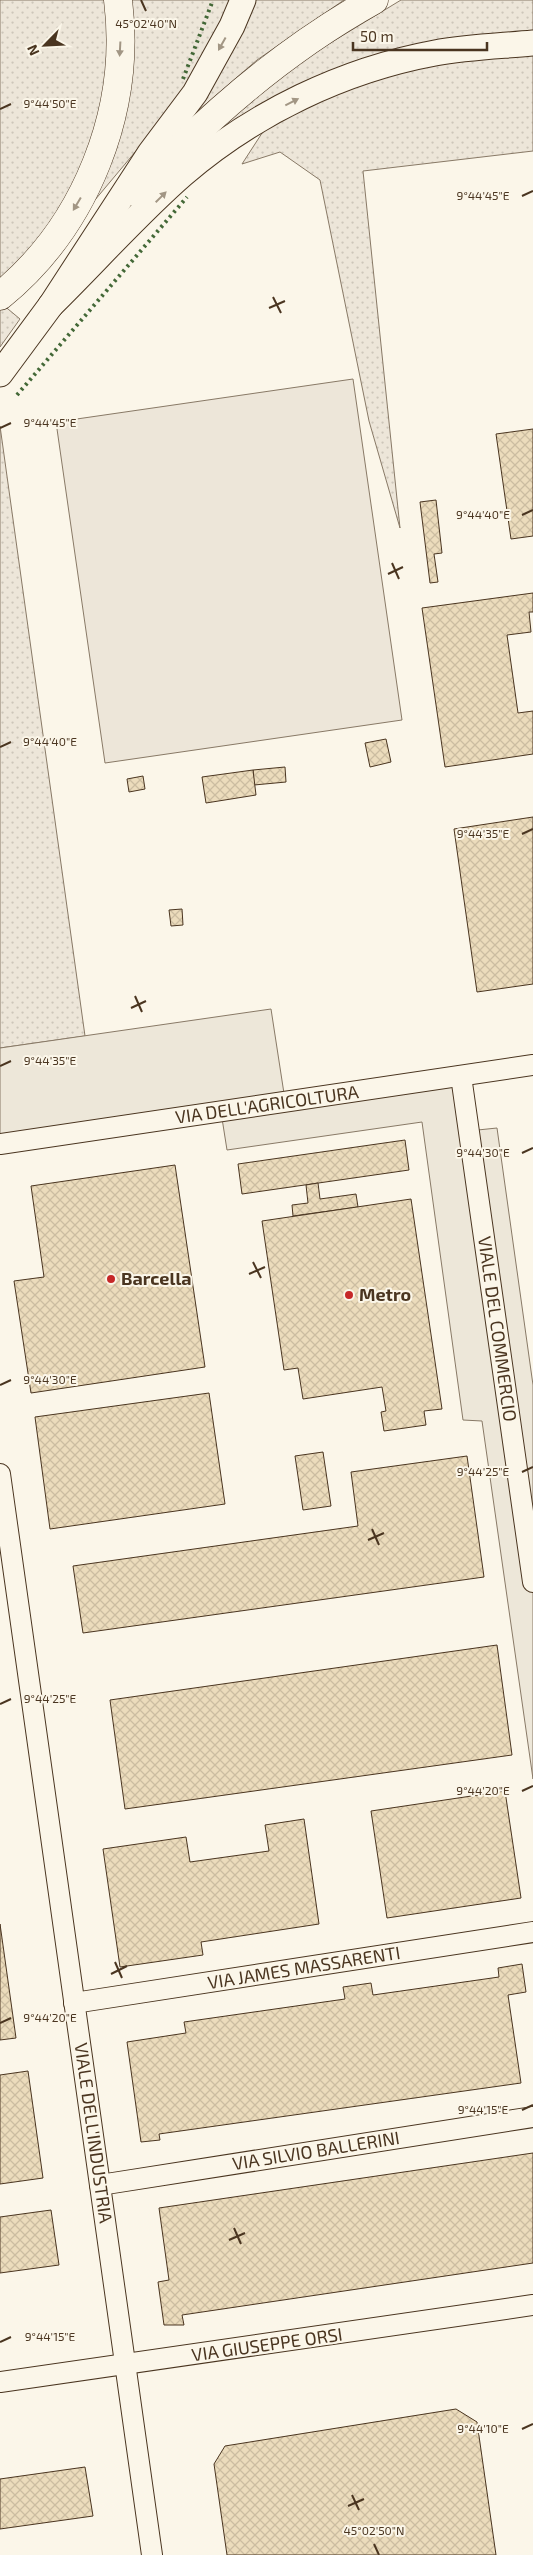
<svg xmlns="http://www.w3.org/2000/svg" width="533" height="2555" viewBox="0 0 533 2555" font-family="'Exo 2',sans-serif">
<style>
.grass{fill:url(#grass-dots);stroke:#887966}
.park{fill:#ede6d9;stroke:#887966}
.parking{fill:#ede7d9;stroke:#887966}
.building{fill:url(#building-cross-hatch);stroke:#4a3520}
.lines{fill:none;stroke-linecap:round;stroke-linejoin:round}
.minor-casing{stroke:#4a3520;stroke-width:22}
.major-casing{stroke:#4a3520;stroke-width:27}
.highway-casing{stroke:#4a3520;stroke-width:29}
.minor{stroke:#fbf6e9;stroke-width:20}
.major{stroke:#fbf6e9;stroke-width:25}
.highway{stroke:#fbf6e9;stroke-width:28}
.hedge{stroke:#436837;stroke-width:4;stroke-dasharray:2.5 4;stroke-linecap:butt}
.oneway{fill:#a29684}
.ticks{fill:none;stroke:#4a3520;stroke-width:2}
.poi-dot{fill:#c62828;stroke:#fbf6e9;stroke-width:2}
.labels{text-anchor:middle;stroke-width:4;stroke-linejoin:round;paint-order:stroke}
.street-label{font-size:18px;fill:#4a3520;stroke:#fbf6e9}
.poi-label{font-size:18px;font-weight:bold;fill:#4a3520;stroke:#fbf6e9;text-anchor:start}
.ticks-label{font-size:12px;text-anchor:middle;fill:#4a3520;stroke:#fbf6e9;stroke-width:4;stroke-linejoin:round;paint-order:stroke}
</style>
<defs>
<pattern id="grass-dots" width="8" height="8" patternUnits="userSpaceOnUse" patternTransform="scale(1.25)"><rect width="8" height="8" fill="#ede6d9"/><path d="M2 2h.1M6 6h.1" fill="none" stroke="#cdc6ba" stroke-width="1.8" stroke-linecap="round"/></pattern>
<pattern id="building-cross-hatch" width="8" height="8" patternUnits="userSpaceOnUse" patternTransform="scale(1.25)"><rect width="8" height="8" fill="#ecdcbc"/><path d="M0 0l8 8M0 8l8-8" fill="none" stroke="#ccbda1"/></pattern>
</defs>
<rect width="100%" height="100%" fill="#fbf6e9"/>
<g class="grass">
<polygon points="0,0 109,0 111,70 97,141 51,229 0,286"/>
<polygon points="129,0 230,0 217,31 172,108 79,219"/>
<polygon points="251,0 344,0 257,60 192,116"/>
<polygon points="401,0 533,0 533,35 461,43 201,143 289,68"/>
<polygon points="533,50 533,151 363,171 400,528 369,421 320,180 280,152 242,164 266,127 320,97 422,64"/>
<polygon points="2,304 20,319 0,347 0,306"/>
<polygon points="0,426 85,1036 0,1048"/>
</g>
<polygon class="park" points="353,379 402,720 105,763 56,422"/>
<polygon class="parking" points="271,1009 285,1100 460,1077 468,1131 497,1128 533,1385 533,1779 482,1421 463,1420 422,1122 227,1150 221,1112 0,1143 0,1048"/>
<g class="building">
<polygon points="533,429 533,536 511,539 496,434"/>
<polygon points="436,500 442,553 434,554 438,582 430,583 420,502"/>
<polygon points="533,593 533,612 529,612 531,632 507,635 518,713 533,711 533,754 445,767 422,608"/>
<polygon points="386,739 391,762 370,767 365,743"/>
<polygon points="285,767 286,782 254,785 253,770"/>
<polygon points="253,770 256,795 206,803 202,777"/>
<polygon points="143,776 145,789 129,792 127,779"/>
<polygon points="533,817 533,984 477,992 454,829"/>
<polygon points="182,909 183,925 171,926 169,910"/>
<polygon points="405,1140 409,1170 242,1194 238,1164"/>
<polygon points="175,1165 205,1367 31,1393 14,1281 44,1277 31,1186"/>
<polygon points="318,1183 320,1199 356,1194 358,1207 293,1216 292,1205 308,1203 306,1185"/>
<polygon points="411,1199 442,1409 424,1411 426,1425 384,1431 381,1412 386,1411 382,1387 303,1399 298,1368 284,1370 262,1221"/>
<polygon points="209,1393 225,1504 50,1529 35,1417"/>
<polygon points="323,1452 331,1506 303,1510 295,1456"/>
<polygon points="467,1456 484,1577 83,1633 73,1566 358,1526 351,1472"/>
<polygon points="497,1645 512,1755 125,1809 110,1700"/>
<polygon points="505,1791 521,1898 387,1918 371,1811"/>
<polygon points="304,1819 319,1924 201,1942 203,1955 120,1967 103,1849 186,1837 190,1862 269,1851 265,1825"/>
<polygon points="0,1924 16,2038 0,2040"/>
<polygon points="522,1964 526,1992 508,1995 521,2083 159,2134 160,2140 141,2142 127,2042 186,2033 184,2022 345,1999 343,1987 371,1983 373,1995 499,1977 498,1968"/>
<polygon points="28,2071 43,2178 0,2184 0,2075"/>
<polygon points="533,2153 533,2263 182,2315 184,2325 164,2325 158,2282 169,2280 159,2208"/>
<polygon points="51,2210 59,2265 0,2273 0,2217"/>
<polygon points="456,2409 477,2422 496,2555 227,2555 214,2464 225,2446"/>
<polygon points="85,2467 93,2516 0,2529 0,2479"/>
</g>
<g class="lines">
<defs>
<g id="minor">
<polyline points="461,1076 533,1582"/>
<polyline points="0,1144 533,1065"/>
<polyline points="0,1474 152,2555"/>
<polyline points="74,2003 533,1932"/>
<polyline points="100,2185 533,2117"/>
<polyline points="0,2382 533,2305"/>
</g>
<g id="major">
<polyline points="138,195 179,149"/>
<path d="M51,305c43,-42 87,-92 132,-131 71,-61 160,-104 252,-121 32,-6 66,-7 98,-10"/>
<polyline points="0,374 51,305 150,153 195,93 232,26 243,0"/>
</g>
<g id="highway">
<path d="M179,149c59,-58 123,-109 195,-149"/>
<path d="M0,296c86,-70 132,-186 118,-296"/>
</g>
</defs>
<use href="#minor" class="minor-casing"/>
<use href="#major" class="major-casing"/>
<use href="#highway" class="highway-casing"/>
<use href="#minor" class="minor"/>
<use href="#major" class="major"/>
<use href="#highway" class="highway"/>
<g class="hedge">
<polyline points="183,79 213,0"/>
<polyline points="17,395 187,197"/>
</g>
</g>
<defs><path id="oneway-solid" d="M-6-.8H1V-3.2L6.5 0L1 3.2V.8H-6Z" transform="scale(1.25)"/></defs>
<g class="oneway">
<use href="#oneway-solid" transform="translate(222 44) rotate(119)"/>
<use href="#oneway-solid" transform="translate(120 49) rotate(93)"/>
<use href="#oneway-solid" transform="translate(292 102) rotate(-27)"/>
<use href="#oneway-solid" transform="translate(161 197) rotate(-45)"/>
<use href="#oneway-solid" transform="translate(77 204) rotate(121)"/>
</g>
<path class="ticks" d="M141,0l5,11M0,109l11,-5M522,196l11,-5M273,297l8,16M269,308l16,-7M0,428l11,-5M522,515l11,-5M392,563l7,16M388,574l15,-7M0,747l11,-5M522,834l11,-5M135,996l7,16M131,1008l15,-7M0,1066l11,-5M522,1153l11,-5M253,1262l8,16M249,1274l16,-7M0,1385l11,-5M522,1472l11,-5M372,1529l7,16M368,1540l16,-7M0,1704l11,-5M522,1791l11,-5M115,1962l7,16M111,1974l16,-8M0,2023l11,-5M522,2110l11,-5M234,2228l7,16M229,2240l16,-7M0,2342l11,-5M522,2429l11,-5M352,2495l7,15M348,2506l16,-7M374,2544l5,11"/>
<g class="poi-dot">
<circle cx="111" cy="1279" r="5"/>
<circle cx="349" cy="1295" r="5"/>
</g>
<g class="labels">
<g class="street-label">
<text transform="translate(267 1105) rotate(-8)" y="6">VIA DELL'AGRICOLTURA</text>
<text transform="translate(497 1329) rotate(82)" y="6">VIALE DEL COMMERCIO</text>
<text transform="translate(304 1968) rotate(-9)" y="6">VIA JAMES MASSARENTI</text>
<text transform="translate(93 2133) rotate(82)" y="6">VIALE DELL'INDUSTRIA</text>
<text transform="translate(316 2151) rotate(-9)" y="6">VIA SILVIO BALLERINI</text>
<text transform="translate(267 2345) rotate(-8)" y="6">VIA GIUSEPPE ORSI</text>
</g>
<g class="poi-label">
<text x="121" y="1285">Barcella</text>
<text x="359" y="1301">Metro</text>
</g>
</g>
<g class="ticks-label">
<text x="146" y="28">45°02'40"N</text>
<text x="50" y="108">9°44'50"E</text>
<text x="483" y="200">9°44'45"E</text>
<text x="50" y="427">9°44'45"E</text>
<text x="483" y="519">9°44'40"E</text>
<text x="50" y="746">9°44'40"E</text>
<text x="483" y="838">9°44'35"E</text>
<text x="50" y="1065">9°44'35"E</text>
<text x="483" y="1157">9°44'30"E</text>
<text x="50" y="1384">9°44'30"E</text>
<text x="483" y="1476">9°44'25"E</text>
<text x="50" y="1703">9°44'25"E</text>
<text x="483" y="1795">9°44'20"E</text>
<text x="50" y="2022">9°44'20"E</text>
<text x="483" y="2114">9°44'15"E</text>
<text x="50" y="2341">9°44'15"E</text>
<text x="483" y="2433">9°44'10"E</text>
<text x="374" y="2535">45°02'50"N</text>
</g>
<g transform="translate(45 45) rotate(246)" stroke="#fbf6e9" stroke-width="4" paint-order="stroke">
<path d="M0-4L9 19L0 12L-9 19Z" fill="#4a3520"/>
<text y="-8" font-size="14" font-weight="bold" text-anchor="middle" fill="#4a3520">N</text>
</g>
<path d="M353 42v8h134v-8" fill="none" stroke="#4a3520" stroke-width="2.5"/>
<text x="360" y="42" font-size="15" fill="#4a3520" stroke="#fbf6e9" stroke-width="4" paint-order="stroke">50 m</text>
</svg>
